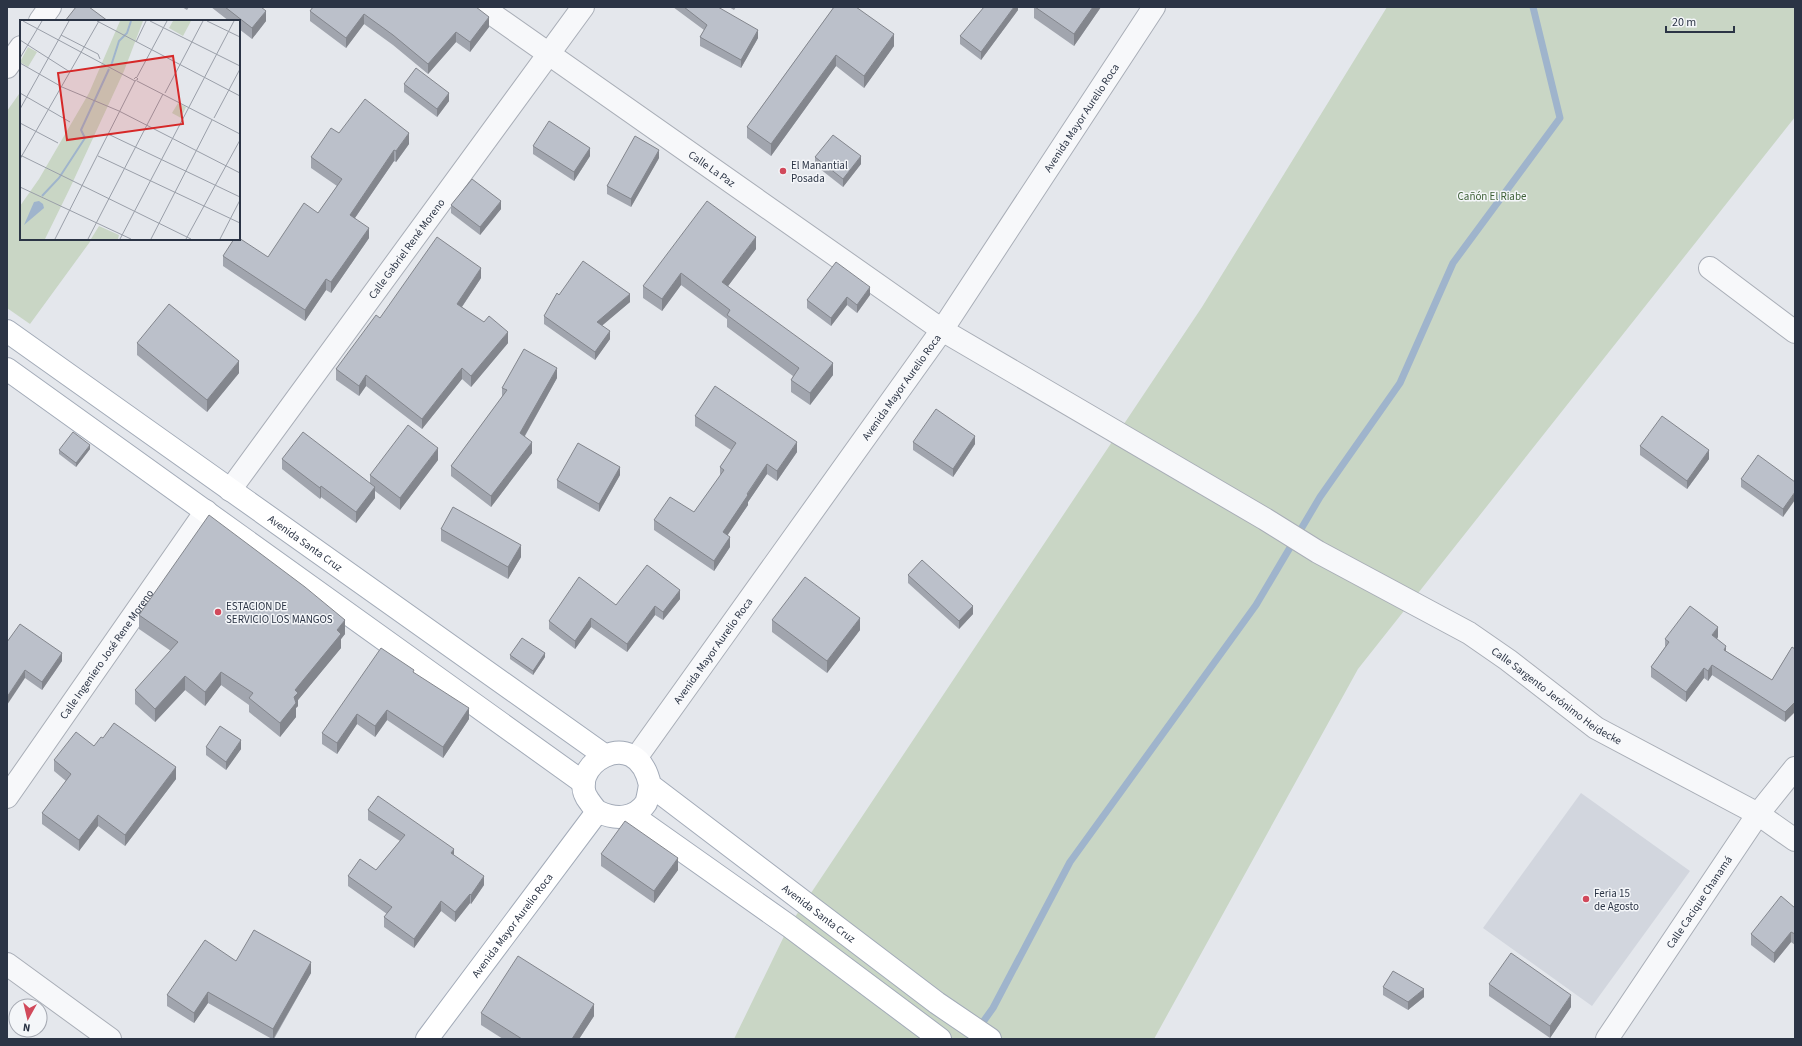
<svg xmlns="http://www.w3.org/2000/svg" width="1802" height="1046" viewBox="0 0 1802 1046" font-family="'Source Sans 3',sans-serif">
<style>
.built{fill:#d2d6de}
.green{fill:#c9d6c5}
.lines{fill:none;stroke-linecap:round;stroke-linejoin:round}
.stream{stroke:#9fb4cc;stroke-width:7}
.minor-casing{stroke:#a9aeb7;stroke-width:24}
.major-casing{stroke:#a3abb8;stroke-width:24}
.minor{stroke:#f7f8fa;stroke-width:22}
.major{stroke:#fff;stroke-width:22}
.wall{fill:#a1a5ae}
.shaded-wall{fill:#83868d}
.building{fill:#bbc0ca;stroke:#83868d}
.poi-dot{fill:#d1495b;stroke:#f4f6f9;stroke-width:1.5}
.labels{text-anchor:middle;stroke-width:3;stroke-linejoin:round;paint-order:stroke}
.street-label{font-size:11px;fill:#2b3445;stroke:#f4f6f9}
.poi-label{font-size:11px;fill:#2b3445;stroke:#f4f6f9;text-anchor:start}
.park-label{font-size:11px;fill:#3f6138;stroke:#f4f6f9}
.inset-river{fill:none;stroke:#9fb4cc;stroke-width:2}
.inset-road{fill:none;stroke:#9a9fa9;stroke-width:1}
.view{fill:#d62828;fill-opacity:0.15;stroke:#d62828;stroke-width:2}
.inset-edge{fill:none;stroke:#2b3445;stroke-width:2}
</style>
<rect width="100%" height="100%" fill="#e4e7ec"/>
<polygon class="built" points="1581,793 1690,871 1592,1006 1483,928"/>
<g class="green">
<polygon points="1387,7 1795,7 1795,117 1358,669 1154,1039 734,1039 789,926 1202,307"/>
<polygon points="19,94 21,96 21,239 92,239 30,324 7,308 7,111"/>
</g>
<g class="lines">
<polyline class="stream" points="978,1029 993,1008 1070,862 1256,605 1320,497 1400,383 1453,263 1560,118 1533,7"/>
<defs>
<g id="minor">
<path id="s1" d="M482,7l460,323 323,189 53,33 151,81 39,27 88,68 162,86 37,26"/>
<polyline points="40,21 50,7"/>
<polyline points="7,67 21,47"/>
<polyline points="1710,268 1795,332"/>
<path id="s2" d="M230,490l353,-483"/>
<path id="s3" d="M636,758l306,-428 212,-323"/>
<path id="s4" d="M7,797l199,-286"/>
<polyline points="7,964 110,1039"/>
<path id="s5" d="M1607,1039l151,-225 37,-46"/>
</g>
<g id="major">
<path id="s6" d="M7,331l597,424"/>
<polyline points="7,369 584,783"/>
<path id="s7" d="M650,785c-1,5 -2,13 -4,18 -11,16 -30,17 -47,9 -4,-2 -7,-7 -10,-11 -26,-33 47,-81 61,-16l287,218 53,36"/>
<polyline points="632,815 789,926 940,1039"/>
<path id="s8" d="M427,1039l170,-227"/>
</g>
</defs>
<use href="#minor" class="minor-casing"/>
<use href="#major" class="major-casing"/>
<use href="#minor" class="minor"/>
<use href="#major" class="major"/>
</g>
<g class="wall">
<polygon points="182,7 189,7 187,10"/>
<polygon points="211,7 261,7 266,21 252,39 239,29 239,21 229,21"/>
<polygon points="313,7 489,27 470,52 456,42 428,74 393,45 364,24 346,48 310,21 310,11"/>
<polygon points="673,7 718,7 758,38 741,68 700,46 700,37 704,30"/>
<polygon points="729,7 736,7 734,10"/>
<polygon points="834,7 894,46 864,88 836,66 771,156 747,138 747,127"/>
<polygon points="1018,7 1018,10 981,60 960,44 960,36"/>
<polygon points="1034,7 1101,7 1074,46 1034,18"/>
<polygon points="404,84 449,101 437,117 404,92"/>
<polygon points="339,133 409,144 396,162 394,161 355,218 369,238 331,293 326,290 305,321 223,266 223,256 268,257 318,213 337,186 311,168 311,157"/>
<polygon points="533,146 590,156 574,181 533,154"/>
<polygon points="815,157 861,164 843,187 815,165"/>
<polygon points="659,158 631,207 607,194 607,186"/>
<polygon points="451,205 501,209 480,235 451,213"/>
<polygon points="756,249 728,286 833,375 810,405 791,392 791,380 793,376 727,327 727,319 681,285 662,311 643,298 643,286"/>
<polygon points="481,278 462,307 508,343 471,387 462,379 422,429 366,386 359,396 336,380 336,369 380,318"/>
<polygon points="559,295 630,302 602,325 610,339 595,360 544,324 544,316"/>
<polygon points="870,295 857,313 847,305 831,326 807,308 807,300"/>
<polygon points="137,343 239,373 207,412 137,355"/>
<polygon points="557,378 525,436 532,453 491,507 451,476 451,466 502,397 502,388"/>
<polygon points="695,416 797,452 777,481 767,474 748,502 748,505 727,535 730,547 714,571 654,530 654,520 694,512 720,476 720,467 731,450 695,426"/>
<polygon points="913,442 975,444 953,477 913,450"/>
<polygon points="1640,446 1709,459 1687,489 1640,455"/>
<polygon points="90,449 76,467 59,454 59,450"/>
<polygon points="282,459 370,484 370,475 438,460 400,510 375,491 375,498 356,523 321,497 320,499 282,469"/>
<polygon points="620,475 599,512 557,488 557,480"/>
<polygon points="1741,479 1795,482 1783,517 1741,487"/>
<polygon points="441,529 521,557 508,579 441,541"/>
<polygon points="908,575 973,614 959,629 908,583"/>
<polygon points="680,599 663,620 655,615 627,652 591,627 575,649 549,629 549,621 616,605"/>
<polygon points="139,615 345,634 341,639 341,648 298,700 298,706 296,708 296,717 280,737 249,712 249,705 221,685 205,706 185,690 155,722 135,704 135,690 171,651 139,629"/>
<polygon points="772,620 860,630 827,673 772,632"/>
<polygon points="1718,637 1717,639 1726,651 1772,680 1792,647 1785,722 1712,675 1708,681 1704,678 1686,702 1651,677 1651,667 1665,647 1665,639"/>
<polygon points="7,642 62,661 42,690 25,678"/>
<polygon points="510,655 545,657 533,675 510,659"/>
<polygon points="414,673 469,719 443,758 387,720 375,737 357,724 337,754 322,744 322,733"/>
<polygon points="103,738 176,779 125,846 98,826 79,851 42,824 42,813 66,781 54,771 54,760 94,746"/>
<polygon points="206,747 241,749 226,770 206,755"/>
<polygon points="368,810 454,855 484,885 471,904 470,903 455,922 441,911 414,948 384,927 384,917 387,914 348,886 348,876 376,870 400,841 368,820"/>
<polygon points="601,854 678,870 654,903 601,866"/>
<polygon points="1795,908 1795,945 1791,942 1774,963 1751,945 1751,934"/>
<polygon points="236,961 311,973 274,1039 272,1039 208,1003 194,1023 167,1006 167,995"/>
<polygon points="1489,984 1571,1007 1550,1038 1489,996"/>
<polygon points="1383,987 1424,997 1408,1010 1383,995"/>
<polygon points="481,1013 594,1016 579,1039 503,1039 481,1025"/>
</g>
<g class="shaded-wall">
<polygon points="1014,7 1018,7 1018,10 981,60 981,52"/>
<polygon points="1093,7 1101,7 1074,46 1074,34"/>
<polygon points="266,11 266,21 252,39 252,28"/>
<polygon points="364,14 364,24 346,48 346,38"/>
<polygon points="489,17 489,27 470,52 470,42"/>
<polygon points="758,30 758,38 741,68 741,60"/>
<polygon points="456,32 456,42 428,74 428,64"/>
<polygon points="894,34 894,46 864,88 864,76"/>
<polygon points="836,55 836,66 771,156 771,144"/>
<polygon points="449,93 449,101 437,117 437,109"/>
<polygon points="409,133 409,144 396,162 396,151"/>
<polygon points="590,148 590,156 574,181 574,172"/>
<polygon points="394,150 394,161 350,225 350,215"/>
<polygon points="659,150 659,158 631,207 631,199"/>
<polygon points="861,156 861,164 843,187 843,179"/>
<polygon points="501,201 501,209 480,235 480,227"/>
<polygon points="369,228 369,238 331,293 331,282"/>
<polygon points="756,237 756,249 722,294 722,282"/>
<polygon points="481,268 481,278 457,314 457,304"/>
<polygon points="681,273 681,285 662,311 662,299"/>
<polygon points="326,279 326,290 305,321 305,310"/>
<polygon points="870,287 870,295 857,313 857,305"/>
<polygon points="630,294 630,302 597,330 597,322"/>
<polygon points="847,297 847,305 831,326 831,318"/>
<polygon points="610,331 610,339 595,360 595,352"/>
<polygon points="508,332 508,343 471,387 471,376"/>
<polygon points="239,361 239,373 207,412 207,400"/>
<polygon points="833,363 833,375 810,405 810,393"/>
<polygon points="462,368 462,379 422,429 422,419"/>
<polygon points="557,368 557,378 520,444 520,433"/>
<polygon points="366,375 366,386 359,396 359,386"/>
<polygon points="975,436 975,444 953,477 953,469"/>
<polygon points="532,442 532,453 491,507 491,496"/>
<polygon points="797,442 797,452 777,481 777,471"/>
<polygon points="90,445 90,449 76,467 76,463"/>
<polygon points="438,448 438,460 400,510 400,498"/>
<polygon points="1709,450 1709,459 1687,489 1687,481"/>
<polygon points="767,464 767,474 748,502 748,505 723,542 723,532"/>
<polygon points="620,467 620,475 599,512 599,504"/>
<polygon points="321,486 321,497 320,499 320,488"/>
<polygon points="375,487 375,498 356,523 356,512"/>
<polygon points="1795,492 1795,500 1783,517 1783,509"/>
<polygon points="730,537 730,547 714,571 714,561"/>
<polygon points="521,545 521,557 508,579 508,567"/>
<polygon points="680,590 680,599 663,620 663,612"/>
<polygon points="655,606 655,615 627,652 627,644"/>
<polygon points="973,606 973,614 959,629 959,621"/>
<polygon points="591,618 591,627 575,649 575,641"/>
<polygon points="860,618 860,630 827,673 827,661"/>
<polygon points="345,620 345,634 341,639 341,648 298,700 298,706 296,708 296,717 280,737 280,723 295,690 337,630"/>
<polygon points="1718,627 1718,637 1712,645 1712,635"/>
<polygon points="1726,646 1726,656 1724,650"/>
<polygon points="62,653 62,661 42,690 42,682"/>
<polygon points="545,653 545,657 533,675 533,671"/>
<polygon points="1712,665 1712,675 1708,681 1708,671"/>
<polygon points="1704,668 1704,678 1686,702 1686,692"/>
<polygon points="25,670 25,678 7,705 7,697"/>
<polygon points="221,672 221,685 205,706 205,692"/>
<polygon points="185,676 185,690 155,722 155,709"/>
<polygon points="1795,702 1795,712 1785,722 1785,712"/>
<polygon points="469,708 469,719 443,758 443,747"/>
<polygon points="387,710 387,720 375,737 375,726"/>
<polygon points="357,714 357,724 337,754 337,743"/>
<polygon points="241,740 241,749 226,770 226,762"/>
<polygon points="176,767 176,779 125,846 125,835"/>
<polygon points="98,815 98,826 79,851 79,840"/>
<polygon points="454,849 454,858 451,853"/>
<polygon points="678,858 678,870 654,903 654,891"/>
<polygon points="484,876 484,885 471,904 471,895"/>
<polygon points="470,894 470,903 455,922 455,912"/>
<polygon points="441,901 441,911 414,948 414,939"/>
<polygon points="1791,932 1791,942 1774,963 1774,953"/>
<polygon points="311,962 311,973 273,1039 273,1029"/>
<polygon points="1424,989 1424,997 1408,1010 1408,1002"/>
<polygon points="208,992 208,1003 194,1023 194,1013"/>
<polygon points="1571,995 1571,1007 1550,1038 1550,1026"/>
<polygon points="594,1004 594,1016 579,1039 572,1039"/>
</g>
<g class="building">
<polygon points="76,7 89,7 108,21 65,21"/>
<polygon points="225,7 261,7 266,11 252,28"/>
<polygon points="313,7 476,7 489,17 470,42 456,32 428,64 393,35 364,14 346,38 310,11"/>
<polygon points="684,7 718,7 758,30 741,60 700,37 707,25"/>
<polygon points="834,7 856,7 894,34 864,76 836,55 771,144 747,127"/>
<polygon points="984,7 1014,7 981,52 960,36"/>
<polygon points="1035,7 1093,7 1074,34"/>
<polygon points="416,68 449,93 437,109 404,84"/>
<polygon points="365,99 409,133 396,151 394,150 350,215 369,228 331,282 326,279 305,310 223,256 234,239 239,239 239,238 268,257 304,203 318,213 342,179 311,157 331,128 339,133"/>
<polygon points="549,121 590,148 574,172 533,146"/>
<polygon points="833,135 861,156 843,179 815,157"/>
<polygon points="635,136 659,150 631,199 607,186"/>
<polygon points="472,179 501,201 480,227 451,205"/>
<polygon points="707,201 756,237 722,282 833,363 810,393 791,380 799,368 727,315 730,310 681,273 662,299 643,286"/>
<polygon points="437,237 481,268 457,304 484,322 489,316 508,332 471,376 462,368 422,419 366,375 359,386 336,369 376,315 380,318"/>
<polygon points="583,261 630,294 597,322 610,331 595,352 544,316 557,293 559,295"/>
<polygon points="836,262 870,287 857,305 847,297 831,318 807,300"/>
<polygon points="169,304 239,361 207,400 137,343"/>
<polygon points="524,349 557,368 520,433 532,442 491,496 451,466 507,390 502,388"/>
<polygon points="715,386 797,442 777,471 767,464 747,494 748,495 723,532 730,537 714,561 654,520 670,497 694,512 724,470 720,467 736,443 695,416"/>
<polygon points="936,409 975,436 953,469 913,442"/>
<polygon points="1662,416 1709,450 1687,481 1640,446"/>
<polygon points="408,425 438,448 400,498 370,475"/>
<polygon points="73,432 90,445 76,463 59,450"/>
<polygon points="303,432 375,487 356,512 321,486 320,488 282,459"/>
<polygon points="578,443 620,467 599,504 557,480"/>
<polygon points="1758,455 1795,482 1795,492 1783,509 1741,479"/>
<polygon points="453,507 521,545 508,567 441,529"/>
<polygon points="209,515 305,587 345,620 337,630 341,634 295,690 298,693 294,697 296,703 280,723 249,698 253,693 221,672 205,692 185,676 155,709 135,690 178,642 139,615"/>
<polygon points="922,560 973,606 959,621 908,575"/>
<polygon points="647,565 680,590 663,612 655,606 627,644 591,618 575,641 549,621 579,577 616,605"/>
<polygon points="805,577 860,618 827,661 772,620"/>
<polygon points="1690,606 1718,627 1712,635 1726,646 1724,650 1772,680 1792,647 1795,649 1795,702 1785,712 1712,665 1708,671 1704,668 1686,692 1651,667 1669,642 1665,639"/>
<polygon points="20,624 62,653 42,682 25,670 7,697 7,642"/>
<polygon points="522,638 545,653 533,671 510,655"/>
<polygon points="381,648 414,670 413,672 469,708 443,747 387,710 375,726 357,714 337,743 322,733"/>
<polygon points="114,723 176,767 125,835 98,815 79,840 42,813 71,774 54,760 76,732 94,746 101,737 103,738"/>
<polygon points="220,726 241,740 226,762 206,747"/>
<polygon points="378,796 454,849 451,853 484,876 471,895 470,894 455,912 441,901 414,939 384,917 392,907 348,876 360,859 376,870 405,835 368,810"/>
<polygon points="625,821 678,858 654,891 601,854"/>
<polygon points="1781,896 1795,908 1795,934 1791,932 1774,953 1751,934"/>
<polygon points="254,930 311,962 273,1029 208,992 194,1013 167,995 205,940 236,961"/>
<polygon points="1511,953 1571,995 1550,1026 1489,984"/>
<polygon points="518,956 594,1004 572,1039 522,1039 481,1013"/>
<polygon points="1393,971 1424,989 1408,1002 1383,987"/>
</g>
<g class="poi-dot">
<circle cx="783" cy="171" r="4"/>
<circle cx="218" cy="612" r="4"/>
<circle cx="1586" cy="899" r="4"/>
</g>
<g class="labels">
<g class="street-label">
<text dy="4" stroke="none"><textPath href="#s3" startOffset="780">Avenida Mayor Aurelio Roca</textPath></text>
<text dy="4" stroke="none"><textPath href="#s1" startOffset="281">Calle La Paz</textPath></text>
<text dy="4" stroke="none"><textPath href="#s2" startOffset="299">Calle Gabriel René Moreno</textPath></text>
<text dy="4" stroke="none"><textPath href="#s3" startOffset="456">Avenida Mayor Aurelio Roca</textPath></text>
<text dy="4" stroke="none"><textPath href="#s6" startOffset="366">Avenida Santa Cruz</textPath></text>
<text dy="4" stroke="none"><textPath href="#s3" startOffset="132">Avenida Mayor Aurelio Roca</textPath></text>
<text dy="4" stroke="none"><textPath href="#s4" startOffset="174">Calle Ingeniero José Rene Moreno</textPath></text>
<text dy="4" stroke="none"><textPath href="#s1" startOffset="1278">Calle Sargento Jerónimo Heidecke</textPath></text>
<text dy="4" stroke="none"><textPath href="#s5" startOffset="165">Calle Cacique Chanamá</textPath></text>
<text dy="4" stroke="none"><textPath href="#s7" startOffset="416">Avenida Santa Cruz</textPath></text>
<text dy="4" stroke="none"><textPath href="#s8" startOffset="142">Avenida Mayor Aurelio Roca</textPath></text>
</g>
<g class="poi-label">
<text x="791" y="169">El Manantial<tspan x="791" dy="13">Posada</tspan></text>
<text x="226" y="610">ESTACION DE<tspan x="226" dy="13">SERVICIO LOS MANGOS</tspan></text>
<text x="1594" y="897">Feria 15<tspan x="1594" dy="13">de Agosto</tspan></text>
</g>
<g class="park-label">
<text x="1492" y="200">Cañón El Riabe</text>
</g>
</g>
<g transform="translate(20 20)">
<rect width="220" height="220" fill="#e4e7ec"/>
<path d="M100,1h23l-19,50 -54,117 -25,51h-25v-33l19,-27 50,-86zM153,1h18l-8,15 -14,-8zM8,27l9,5 -9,15 -8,-5zM158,83l8,4 -5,11 -9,-5zM79,206l20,9 -1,4h-27z" fill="#c9d6c5"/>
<path d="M19,181l4,3 1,4 -20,17 10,-23z" fill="#9fb4cc"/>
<path class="inset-river" d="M91,46l8,-25 8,-8 4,-12M22,176l17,-18 26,-40 -4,-8 28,-61"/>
<path class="inset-road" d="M3,1l112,60 3,-2 -2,-2 -2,2M77,1l143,75M130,1l90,45M187,1l33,16M41,15l37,19 2,5M0,20l50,32M116,22l10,-21M0,38l22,-37M0,43l42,24 57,24 121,62M117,57l30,-56M117,61l103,53M0,73l50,29M145,73l38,-72M0,89l49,-88M194,98l26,-49M0,103l38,20M88,114l132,63M0,135l171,84M78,136l142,67M0,139l79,-138M0,167l111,52M35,219l80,-158M68,219l75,-145M100,219l114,-218M131,219l61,-119M166,219l54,-99M200,219l20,-39"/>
<path class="view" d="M153,36l10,68 -116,16 -9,-67z"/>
<rect width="220" height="220" class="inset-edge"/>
</g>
<rect width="1802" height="1046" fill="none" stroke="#2b3445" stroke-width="16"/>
<g transform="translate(28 1018) rotate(188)"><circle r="19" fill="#f4f6f9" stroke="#a4a8b1"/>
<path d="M0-3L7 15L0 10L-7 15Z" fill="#d1495b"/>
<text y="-6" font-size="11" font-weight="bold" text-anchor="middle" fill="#2b3445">N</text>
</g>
<path d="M1666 26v6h68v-6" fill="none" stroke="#2b3445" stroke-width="2"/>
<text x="1672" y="26" font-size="12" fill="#2b3445" stroke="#f4f6f9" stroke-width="3" paint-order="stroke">20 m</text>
</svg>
